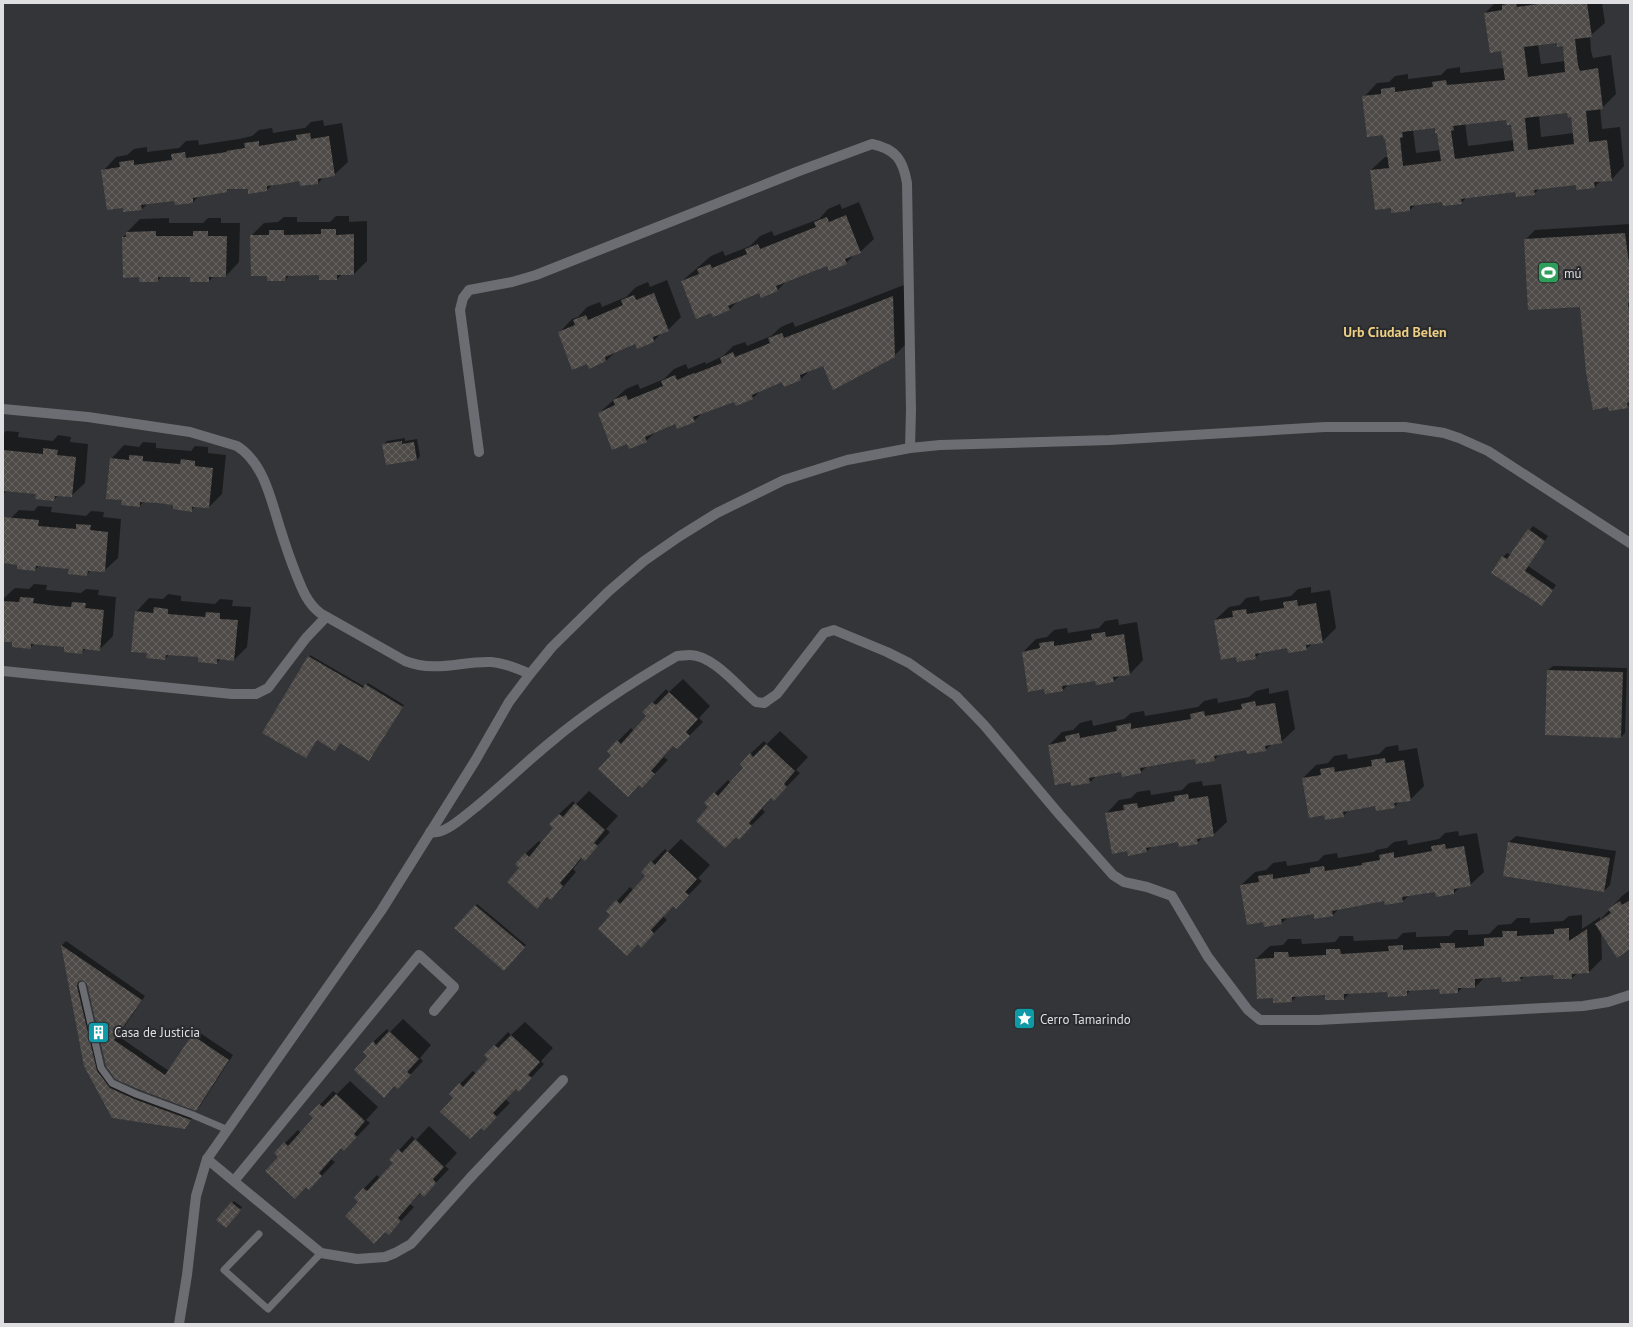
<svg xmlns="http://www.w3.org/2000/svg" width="1633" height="1327" viewBox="0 0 1633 1327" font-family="'PT Sans',sans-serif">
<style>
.shadow{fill:#0007;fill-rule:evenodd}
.building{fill:url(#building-cross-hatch);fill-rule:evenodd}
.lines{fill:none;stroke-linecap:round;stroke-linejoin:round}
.lane{stroke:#6c6d72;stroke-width:7}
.street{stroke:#6c6d72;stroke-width:10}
.labels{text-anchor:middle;stroke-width:4;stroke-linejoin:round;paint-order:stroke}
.poi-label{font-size:13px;fill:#dfdfe2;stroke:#2a2b2e;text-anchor:start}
.neighbourhood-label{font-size:14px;font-weight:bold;fill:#edce83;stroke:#2a2b2e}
</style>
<defs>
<pattern id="building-cross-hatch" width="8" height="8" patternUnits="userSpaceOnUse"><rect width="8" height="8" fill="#4e4a47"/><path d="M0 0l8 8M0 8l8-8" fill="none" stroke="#676461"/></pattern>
</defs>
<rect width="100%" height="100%" fill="#343538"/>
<g class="shadow">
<path d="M1495,3h107l3,20 -15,13 1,15 2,7 18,-3 5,39 -14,14h-2l2,21 18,-2 4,39 -13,14 -11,1 -5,6 -19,-3 -36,4 -6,6 -18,-3 -49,6 -6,6 -18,-2 -27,3 -6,6 -18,-3 -21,-37 14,-13h4l-5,-23 -20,-37 13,-14 12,-1 6,-6 13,-2v5l33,-4 6,-6 13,-2v6l44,-5 -2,-18 -17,-37zM1557,42l7,3 2,16 -25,3 -3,-20zM1568,112l4,4 2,17 -33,4 -2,-22zM1507,119l4,5 3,16 -46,6 -3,-23zM1435,127l3,4 2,19 -24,3 -3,-23z"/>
<polygon points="323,120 324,126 342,123 348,162 334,175 324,177 318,183 300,180 273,184 267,190 249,188 230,188 226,191 199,196 193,202 175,199 147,204 142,209 124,207 103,171 116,157 127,155 134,149 147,147 147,152 179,148 186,141 198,140 199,145 239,139 252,136 259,130 272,128 273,133 291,130 305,128 311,122"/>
<polygon points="859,202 874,239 860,252 855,254 846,263 828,265 786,281 778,290 759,292 738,301 730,309 711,312 682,281 711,256 723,251 725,256 750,246 760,236 772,231 774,236 819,219 828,209 840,204 842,209"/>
<polygon points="336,216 349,216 349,222 367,221 367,261 354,274 342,274 337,279 320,274 290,275 285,280 268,275 251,236 264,223 278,222 284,217 297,217 297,222 330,222"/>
<polygon points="169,218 169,223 203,223 208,218 221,218 221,223 240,223 239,262 226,276 214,276 209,281 191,276 162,276 157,281 140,276 123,237 127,234 127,232 140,219"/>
<polygon points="1630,224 1630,404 1627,407 1580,306 1525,240 1535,230"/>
<polygon points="667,280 681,317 668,330 662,332 654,341 637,348 636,343 615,352 606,361 588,363 559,333 572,319 578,317 587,307 600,302 602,307 626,297 636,287 648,282 650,287"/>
<polygon points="904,285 906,344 894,356 824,364 810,370 801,379 784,385 783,381 761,390 753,398 735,401 703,412 694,421 676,423 655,432 646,441 628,443 599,413 626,389 638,384 640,389 664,379 674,369 686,364 688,369 705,362 706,364 723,356 733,346 745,342 747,346 771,336 781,327 793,322 795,327"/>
<polygon points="6,431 19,432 18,437 53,441 58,435 71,437 70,442 88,444 85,483 71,496 58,495 54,500 37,493 7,491 3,494 3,434"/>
<polygon points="405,438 405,441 417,439 420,456 417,460 384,444 387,441"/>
<polygon points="143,442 156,443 156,448 191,451 195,446 208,447 208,453 226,455 222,494 209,507 196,506 191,510 174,504 144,501 140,506 123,499 111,459 124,445 139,447"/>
<polygon points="38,506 52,507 51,512 86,516 91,511 104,512 103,517 121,519 118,558 104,571 91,570 87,575 70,568 40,565 35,570 18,564 3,562 6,523 19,510 34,511"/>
<polygon points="1533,526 1548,536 1528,566 1556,585 1542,605 1503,557 1507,553 1511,555"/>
<polygon points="34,584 47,585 46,590 81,593 86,589 99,590 98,595 116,597 113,636 99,650 86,648 82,653 65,646 35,643 30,648 13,641 3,641 3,599 15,588 29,589"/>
<polygon points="1311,587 1311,593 1330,590 1336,628 1322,642 1313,643 1306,649 1288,647 1261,652 1255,658 1237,656 1215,620 1229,607 1240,605 1246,598 1259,596 1260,601 1291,596 1298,589"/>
<polygon points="168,594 181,596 181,601 215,604 220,599 233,600 232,606 251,607 247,647 234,660 221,659 216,663 199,657 169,654 165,659 148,652 136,612 149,598 163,599"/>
<polygon points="1118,619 1119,625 1137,622 1143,660 1130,674 1120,675 1114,681 1096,684 1096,679 1069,684 1063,690 1044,688 1023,652 1036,639 1047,637 1054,630 1067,628 1068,633 1099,628 1105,621"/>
<polygon points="310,655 365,687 368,683 404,705 371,758 340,742 264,732"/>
<polygon points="1553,666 1627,668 1625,733 1621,737 1548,670"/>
<polygon points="683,679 710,706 699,718 703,722 677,748 674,745 664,757 668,760 642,787 612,755 618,741 631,728 634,731 648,716 644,712 666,689 669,692"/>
<polygon points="1269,688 1269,694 1288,690 1295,729 1281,742 1272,744 1265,750 1247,748 1220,754 1214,760 1196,758 1147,766 1141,772 1122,771 1096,776 1090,782 1071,780 1049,745 1062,732 1073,730 1080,723 1092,720 1093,726 1124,719 1131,713 1144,711 1145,716 1198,707 1204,701 1217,698 1218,703 1249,697 1256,691"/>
<polygon points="780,731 808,757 796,770 800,773 774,800 772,797 762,809 765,812 739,838 710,807 715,793 728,780 731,783 745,767 750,754 764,741 767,744"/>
<polygon points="1398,745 1399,751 1417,748 1424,786 1410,800 1400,801 1394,807 1376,805 1349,810 1343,816 1325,814 1303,778 1316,765 1328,763 1334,756 1347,754 1348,759 1379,754 1386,747"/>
<polygon points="1202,781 1203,786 1221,784 1227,822 1213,835 1203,837 1197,843 1179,841 1152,846 1146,852 1128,850 1106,814 1119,800 1131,798 1137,792 1150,790 1151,795 1182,790 1189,783"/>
<polygon points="589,791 618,816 606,829 610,832 585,859 583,857 573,869 576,872 564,886 551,899 548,897 537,908 521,868 525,854 539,841 541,843 554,828 559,814 573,801 576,804"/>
<polygon points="1458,831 1459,836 1477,833 1484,872 1470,885 1460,887 1454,893 1436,891 1409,895 1403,901 1385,899 1339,908 1333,915 1314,913 1288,917 1282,923 1263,921 1241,885 1255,872 1266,870 1273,863 1286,861 1287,866 1318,861 1324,855 1337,853 1338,858 1374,852 1376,850 1387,848 1394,842 1407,840 1408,845 1439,839 1445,833"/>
<polygon points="1516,836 1616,851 1610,885 1604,891 1509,842"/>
<polygon points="681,839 710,865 698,878 702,881 676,908 673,905 663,916 667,920 641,946 608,911 630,887 633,890 647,875 652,862 665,849 668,852"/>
<polygon points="1630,890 1630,948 1601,931 1602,959 1589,972 1577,973 1572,978 1554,974 1525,976 1520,980 1502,976 1484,978 1475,987 1463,987 1458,992 1440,993 1440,988 1411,990 1406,995 1388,991 1349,993 1344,999 1326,994 1297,996 1292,1001 1274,997 1256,959 1270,946 1283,945 1288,939 1301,939 1302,944 1335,942 1340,936 1353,936 1354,941 1397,939 1403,933 1416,932 1416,937 1449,936 1455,930 1468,930 1468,935 1489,934 1498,925 1511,924 1517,918 1530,918 1530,923 1563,921 1569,916 1582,915 1582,929 1600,917 1600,920 1622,896"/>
<polygon points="477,904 526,945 504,969 456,928"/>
<polygon points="66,941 145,996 118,1036 169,1071 197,1031 233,1055 200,1106 196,1110 116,1078 88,983 84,979 81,980 100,1065 112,1082 194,1115 185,1128 113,1118 85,1065 62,945"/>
<polygon points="403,1019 431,1045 420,1058 423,1061 398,1088 368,1056 373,1042 387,1029 390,1032"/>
<polygon points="525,1022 553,1048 541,1061 544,1064 519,1091 516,1088 506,1100 510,1103 484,1129 454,1098 460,1084 473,1071 476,1074 489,1059 486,1055 508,1032 511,1035"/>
<polygon points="350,1081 378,1107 366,1120 370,1123 344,1150 341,1147 331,1159 335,1162 309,1189 280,1157 285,1143 298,1130 301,1133 315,1118 311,1114 333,1091 337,1094"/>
<polygon points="429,1126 457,1153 445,1166 449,1169 424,1195 421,1193 410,1204 414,1207 389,1234 355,1198 377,1175 380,1178 394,1163 390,1160 412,1136 416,1140"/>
<polygon points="234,1201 242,1207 227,1225 217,1220"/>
</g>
<g class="building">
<path d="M1511,3h5l1,4 27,-4h43l5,34 -17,2 3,26 2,6 18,-3 5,41 -17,2 3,31 18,-2 5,41 -18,1 1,6 -19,2v-5l-42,5 1,5 -19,2 -1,-5 -54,7 1,5 -19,2 -1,-4 -32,4v5l-19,2v-5l-16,2 -5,-40 19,-2 -4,-29 -1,1 -1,-5 -16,2 -5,-41 19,-2v-5l14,-2v5l38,-5 -1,-5 14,-2 1,5 58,-5 -4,-29 -11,2 -6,-40 18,-3v-5zM1557,43v4l6,-1 2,26 -37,5 -4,-30zM1567,113l1,5 3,-1 3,27 -46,6 -3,-32zM1506,120l1,5h4l3,26 -59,8 -4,-28 3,-1 -1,-4zM1435,128v5h2l4,28 -38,5 -3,-28 3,-1 -1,-5z"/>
<polygon points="310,133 311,139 329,136 335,176 318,179 318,184 300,186 299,181 283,184 267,186 267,191 248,194 248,189 227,189 227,192 193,198 193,203 175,205 174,201 141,205 142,210 123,212 123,208 107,210 101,170 120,167 119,162 134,160 134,165 172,160 171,154 185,152 186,158 227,152 226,151 245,148 244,143 259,141 259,146 277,143 297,140 296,135"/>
<polygon points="846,215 861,253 845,259 847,264 829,271 827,266 776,286 778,291 761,298 759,293 728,306 730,310 713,317 711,313 696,319 681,281 699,274 697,269 710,264 712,268 747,254 745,249 758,244 760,249 816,227 814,222 827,217 829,222"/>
<polygon points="321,229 336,229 336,235 354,234 354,275 337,275 337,280 319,280 319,275 286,276 285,281 267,281 267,276 251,276 250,235 269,235 269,230 284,230 284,235 321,234"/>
<polygon points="156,231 156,236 193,236 193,231 208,231 208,236 227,236 226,277 209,277 209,282 190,282 190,277 158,277 158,282 139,282 139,277 123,278 122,237 126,237 126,232"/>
<polygon points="1625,233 1630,271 1630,303 1628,303 1630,318 1630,402 1627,403 1628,408 1609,411 1608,407 1593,410 1586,372 1580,307 1528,310 1524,239"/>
<polygon points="654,293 669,331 653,337 654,342 637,349 635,344 605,357 606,361 589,369 587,364 572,370 558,332 575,325 573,320 586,315 588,320 623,305 621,300 634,295 636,300"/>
<polygon points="893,296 895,357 833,390 823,366 800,375 801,380 784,387 782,382 752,395 753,399 736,406 734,402 693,417 695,422 677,429 675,424 645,437 647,442 629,449 627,444 612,450 598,413 615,405 613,400 626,395 628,400 663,386 661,381 675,375 677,380 694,373 694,374 722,363 720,358 733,352 735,357 770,343 768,338 782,333 784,338"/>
<polygon points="402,441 402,444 414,442 417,460 386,465 382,444"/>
<polygon points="43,448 58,450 57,455 76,457 72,497 55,496 54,501 35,499 36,494 3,491 3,450 43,454"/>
<polygon points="129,455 143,456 143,461 167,463 180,464 181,459 195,461 195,466 213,468 209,508 192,507 192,512 173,509 173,505 158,503 140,502 140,507 121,505 122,500 106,499 110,458 129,460"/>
<polygon points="3,517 39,520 38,526 63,528 76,529 76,524 91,525 90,530 108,532 105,572 88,571 87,576 68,574 69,569 36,566 35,571 17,569 17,565 3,563"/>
<polygon points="1528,529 1545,541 1525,571 1553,590 1542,606 1491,573 1502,556 1507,559"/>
<polygon points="20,597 34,598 33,603 57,606 71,607 72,602 86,603 85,608 104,610 100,651 83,649 82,654 64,652 64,647 31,644 31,649 12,647 12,642 3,642 3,601 19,602"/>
<polygon points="1297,600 1298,606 1316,603 1323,643 1306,645 1307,650 1288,653 1287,648 1255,654 1256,659 1237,662 1236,657 1221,660 1214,620 1233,617 1232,611 1246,609 1247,614 1284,608 1283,602"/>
<polygon points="154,607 168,609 168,614 205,617 206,612 220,613 220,619 238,620 234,661 217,659 217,664 198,662 198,657 166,655 165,660 146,658 147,653 131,652 135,611 153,613"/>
<polygon points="1105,632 1106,637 1124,634 1130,675 1113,677 1114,682 1096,685 1095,681 1062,686 1063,691 1045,694 1044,689 1028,692 1022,652 1040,648 1039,643 1054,641 1054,646 1092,640 1091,634"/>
<polygon points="308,656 363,688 365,684 403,707 369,761 340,743 335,751 317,740 306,758 262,733"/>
<polygon points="1547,670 1623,672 1621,738 1545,735"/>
<polygon points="669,692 698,719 686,732 690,736 677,749 673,746 651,771 655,774 642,788 639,785 628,797 598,769 611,755 607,751 617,740 621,744 646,716 642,712 652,702 656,705"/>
<polygon points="1255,701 1256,706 1275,703 1282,743 1265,746 1266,751 1247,754 1246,750 1214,756 1215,761 1196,764 1195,759 1180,761 1140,768 1141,773 1122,777 1121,772 1089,778 1090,783 1071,786 1071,782 1055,785 1048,745 1066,741 1065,736 1079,733 1080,738 1117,731 1116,726 1131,723 1131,729 1191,719 1190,714 1204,711 1205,716 1222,713 1242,709 1241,704"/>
<polygon points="766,744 795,771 784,784 787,787 774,801 771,798 749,823 752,826 739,840 736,837 725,848 696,821 708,807 704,803 714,792 718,796 731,781 743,768 740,764 750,753 753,757"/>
<polygon points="1385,758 1386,763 1404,760 1411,801 1394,803 1395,808 1376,811 1375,806 1343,812 1344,817 1325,820 1324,815 1309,818 1302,778 1321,775 1320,769 1334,767 1335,772 1372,766 1371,760"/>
<polygon points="1188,794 1189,799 1208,796 1214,836 1197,839 1198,844 1179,847 1178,842 1163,845 1146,848 1147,852 1128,856 1127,851 1112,854 1105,813 1124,810 1123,805 1137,803 1138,808 1175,801 1174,796"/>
<polygon points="575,803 605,830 594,843 598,846 585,861 581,858 571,870 560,883 563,886 551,900 547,897 537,909 507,882 519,868 515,864 525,853 529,857 553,828 549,824 559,814 563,817"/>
<polygon points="1508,842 1610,858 1604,892 1503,876"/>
<polygon points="1445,844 1446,849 1464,846 1471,886 1454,889 1454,894 1436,897 1435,892 1402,897 1403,902 1385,905 1384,901 1332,911 1333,916 1314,919 1314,914 1281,919 1282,924 1264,927 1263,922 1247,925 1240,885 1259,882 1258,876 1273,874 1273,879 1310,873 1310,868 1324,866 1325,871 1362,865 1362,863 1380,860 1379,855 1394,852 1394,858 1432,851 1431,846"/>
<polygon points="667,851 697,879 685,892 689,895 676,909 673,906 651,930 654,934 641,948 638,944 627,956 598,929 610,915 606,911 616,900 620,904 645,876 641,872 651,861 655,865"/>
<polygon points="1630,900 1630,949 1617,958 1595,924 1611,913 1608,909 1620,901 1622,905"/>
<polygon points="475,905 525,947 504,971 454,928"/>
<polygon points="1569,928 1569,941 1587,929 1589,973 1572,974 1572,979 1554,979 1553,975 1520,977 1521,981 1502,982 1501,977 1475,979 1475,988 1458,988 1458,993 1440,994 1439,989 1407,991 1407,996 1388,997 1387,992 1344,994 1344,1000 1325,1000 1325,995 1292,997 1292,1002 1273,1003 1273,998 1257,999 1255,959 1274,958 1274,952 1288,952 1289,957 1326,955 1326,949 1340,949 1341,954 1389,951 1388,946 1403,945 1403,950 1441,948 1440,943 1455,943 1455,948 1484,946 1484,938 1503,937 1502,931 1517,931 1517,936 1554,934 1554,929"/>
<polygon points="61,945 142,1000 114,1040 165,1075 192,1035 229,1060 196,1111 138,1089 115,1079 106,1066 87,984 83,980 78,982 77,986 97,1071 110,1088 134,1099 191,1120 185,1129 112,1118 84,1066"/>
<polygon points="389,1031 419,1059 407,1072 411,1075 398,1089 394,1086 384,1098 354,1070 367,1056 363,1052 373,1041 376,1045"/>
<polygon points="511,1035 540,1062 528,1075 532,1078 519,1092 516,1089 493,1113 497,1117 484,1131 481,1128 470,1139 440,1112 453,1098 449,1094 459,1083 463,1087 488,1059 484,1055 494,1045 498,1048"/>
<polygon points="336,1094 365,1121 354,1134 357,1137 344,1151 341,1148 319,1173 322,1176 309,1190 306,1187 295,1199 265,1171 278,1157 274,1153 284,1142 288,1146 313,1118 309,1114 319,1104 323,1107"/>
<polygon points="415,1139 444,1167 433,1179 436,1183 424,1197 420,1193 398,1218 401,1221 389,1235 385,1232 374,1244 345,1216 358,1202 354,1198 363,1188 367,1191 393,1163 389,1160 398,1149 402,1153"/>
<polygon points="231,1202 241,1210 226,1228 216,1220"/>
</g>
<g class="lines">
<g class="lane">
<polyline points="82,985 101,1068 112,1083 136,1094 193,1115 228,1130"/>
<polyline points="259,1234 224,1270 268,1309 321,1253"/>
</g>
<g class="street">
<path d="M3,409l85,8 102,15 47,14c27,17 34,54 43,82 5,16 10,31 16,46 6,15 11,29 24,39l85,48c32,12 55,0 86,1 14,1 26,6 39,12"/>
<path d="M479,452l-19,-142 3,-12 6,-8 43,-8 24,-7 263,-104 73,-27c24,5 31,16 35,39l4,227 -1,38"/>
<polyline points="3,671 232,694 256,694 268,688 306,638 326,617"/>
<path d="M430,832c14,4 35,-17 46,-25 26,-21 50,-45 76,-66 38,-32 82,-60 125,-85 4,0 8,-1 13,-1 23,0 49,33 66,47l8,1 3,-2 10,-7 47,-61 10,-3 53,22 22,11 47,33 28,29 75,89 54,61 11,7 23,5 25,9 36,61 40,53 12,10h58l265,-14 25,-4 22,-7"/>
<polyline points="207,1159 321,1253 357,1259 385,1257 395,1253 411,1244 470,1178 563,1080"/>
<polyline points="234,1181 419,955 454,987 434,1011"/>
<polyline points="179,1324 187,1275 196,1196 207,1159 381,911 475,761 509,702 530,674 552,647 609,591 644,561 680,536 717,513 784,480 847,460 910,448 940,445 1110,440 1325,427 1405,427 1444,433 1459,438 1488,451 1630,543"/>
</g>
</g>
<defs>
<symbol id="stadium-square" viewBox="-11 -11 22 22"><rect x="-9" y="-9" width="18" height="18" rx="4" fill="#2e9e5b" stroke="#2a2b2e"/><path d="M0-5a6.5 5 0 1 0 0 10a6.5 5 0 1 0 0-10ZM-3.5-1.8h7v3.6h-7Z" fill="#fff"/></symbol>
<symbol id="sight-square" viewBox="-11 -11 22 22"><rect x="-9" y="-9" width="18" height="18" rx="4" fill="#0f9aa8" stroke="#2a2b2e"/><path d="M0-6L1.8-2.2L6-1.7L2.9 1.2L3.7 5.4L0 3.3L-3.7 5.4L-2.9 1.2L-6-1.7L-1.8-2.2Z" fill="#fff"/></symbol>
<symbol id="building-square" viewBox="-11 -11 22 22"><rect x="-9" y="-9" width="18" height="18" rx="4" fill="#0f9aa8" stroke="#2a2b2e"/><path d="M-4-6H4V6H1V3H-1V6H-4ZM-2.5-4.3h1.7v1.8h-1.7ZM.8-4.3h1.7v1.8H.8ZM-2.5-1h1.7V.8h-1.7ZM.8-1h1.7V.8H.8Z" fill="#fff"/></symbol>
</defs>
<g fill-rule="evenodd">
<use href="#stadium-square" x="1536" y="260" width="25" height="25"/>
<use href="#sight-square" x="1012" y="1006" width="25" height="25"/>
<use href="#building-square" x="86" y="1020" width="25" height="25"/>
</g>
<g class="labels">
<g class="poi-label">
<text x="1564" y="278">mú</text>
<text x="1040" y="1024">Cerro Tamarindo</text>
<text x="114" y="1037">Casa de Justicia</text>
</g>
<g class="neighbourhood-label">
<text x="1395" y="337">Urb Ciudad Belen</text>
</g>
</g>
<rect width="1633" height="1327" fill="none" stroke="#dfdfe2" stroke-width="8"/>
</svg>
